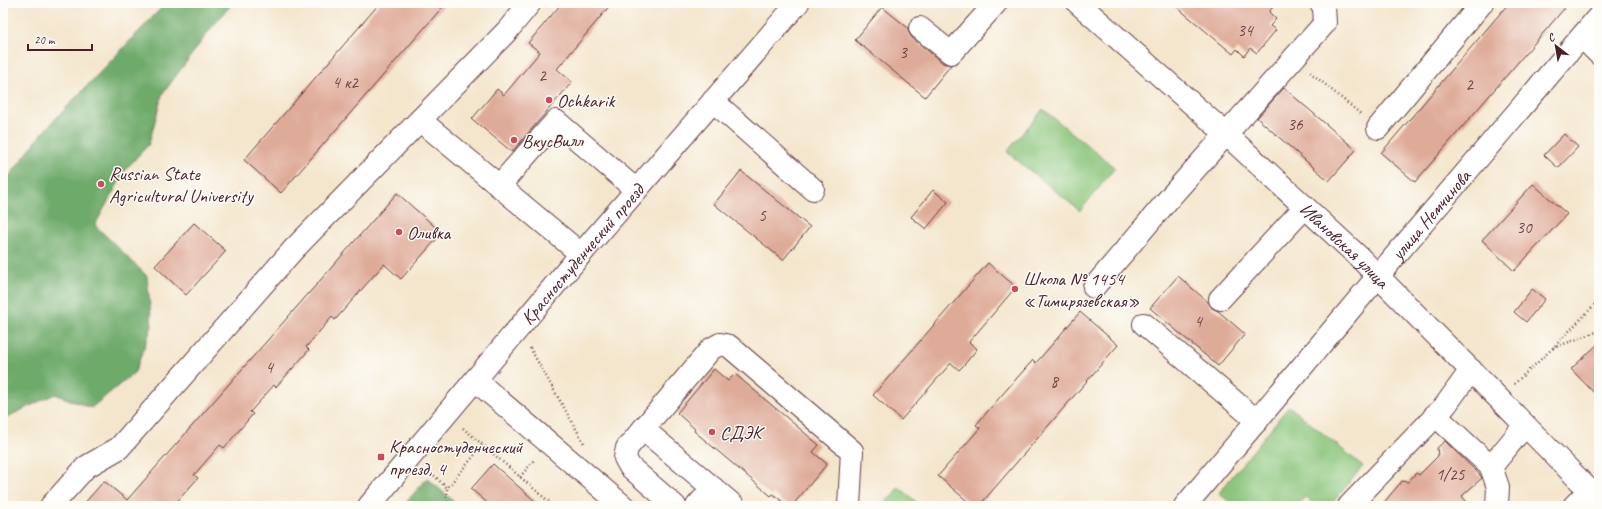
<svg xmlns="http://www.w3.org/2000/svg" width="1602" height="509" viewBox="0 0 1602 509" font-family="Caveat,sans-serif">
<style>
.green{fill:#89c47a;stroke:#6a7252}
.forest{fill:#6eaa6a;stroke:#5c644a}
.building{fill:#dfab99}
.lines{fill:none;stroke-linecap:round;stroke-linejoin:round}
.minor-casing{stroke:#643d43;stroke-width:24}
.path{stroke:#643d43;stroke-width:2.5;stroke-dasharray:1 3;stroke-linecap:butt}
.minor{stroke:#fff;stroke-width:22}
.poi-dot{fill:#d1495b;stroke:#fdfcf7;stroke-width:1.5}
.labels{text-anchor:middle;stroke-width:3;stroke-linejoin:round;paint-order:stroke}
.number-label{font-size:17px;fill:#6f4246}
.poi-label{font-size:19px;fill:#4a1f2b;stroke:#fdfcf7;text-anchor:start}
.street-label{font-size:19px;fill:#4a1f2b;stroke:#fdfcf7}
</style>
<rect width="100%" height="100%" fill="#fdfcf7"/>
<filter id="ink" filterUnits="userSpaceOnUse"><feTurbulence type="fractalNoise" baseFrequency=".025" numOctaves="2"/><feDisplacementMap in="SourceGraphic" scale="8" xChannelSelector="R" yChannelSelector="G"/><feConvolveMatrix kernelMatrix="1 2 1 2 8 2 1 2 1" color-interpolation-filters="sRGB"/></filter>
<filter id="wash" filterUnits="userSpaceOnUse"><feTurbulence type="fractalNoise" baseFrequency=".012" numOctaves="4" result="noise"/><feDisplacementMap in="SourceGraphic" scale="16" xChannelSelector="R" yChannelSelector="G"/><feGaussianBlur stdDeviation="0.9" result="paint"/><feColorMatrix in="noise" values="0 0 0 0 0 0 0 0 0 0 0 0 0 0 0 0 0 1.4 0 .05"/><feComposite in="paint" operator="in"/></filter>
<g filter="url(#wash)">
<rect width="100%" height="100%" fill="#f4e6cd"/>
<g class="green">
<polygon points="1043,109 1115,168 1080,211 1007,152"/>
<polygon points="1289,406 1363,466 1330,506 1317,506 1305,497 1297,506 1234,506 1219,493"/>
<polygon points="899,487 920,505 920,506 883,506"/>
</g>
<g class="forest">
<polygon points="166,3 233,3 212,27 162,95 149,144 126,169 95,225 147,276 152,326 135,372 91,408 55,394 3,419 3,184 44,131"/>
<polygon points="427,478 459,506 403,506"/>
</g>
<g id="blocks">
<g class="building">
<polygon points="380,3 446,3 281,193 244,160"/>
<polygon points="562,3 612,3 557,69 572,82 512,152 472,119 497,89 504,95 540,52 528,43"/>
<polygon points="1172,3 1276,3 1269,12 1276,19 1270,26 1276,30 1257,53 1250,48 1244,56 1237,49 1233,54"/>
<polygon points="1509,3 1569,3 1415,182 1381,153"/>
<polygon points="882,7 908,28 909,33 912,38 943,63 951,65 925,97 855,40"/>
<polygon points="1284,88 1356,150 1329,181 1257,118"/>
<polygon points="1564,134 1578,147 1558,168 1544,155"/>
<polygon points="741,171 810,227 783,260 714,204"/>
<polygon points="1533,184 1567,214 1514,271 1482,240"/>
<polygon points="933,190 948,202 926,229 911,217"/>
<polygon points="397,193 442,233 401,279 384,264 335,320 332,317 306,347 309,350 276,387 274,385 250,412 253,414 224,448 220,445 194,475 198,478 173,506 82,506 104,481 127,500"/>
<polygon points="194,223 226,251 186,295 155,266"/>
<polygon points="988,263 1016,287 969,342 977,349 964,365 959,370 951,363 901,420 873,395"/>
<polygon points="1178,276 1208,302 1212,308 1218,311 1245,334 1218,366 1150,308"/>
<polygon points="1532,289 1545,299 1526,322 1514,312"/>
<polygon points="1080,312 1118,345 979,506 973,506 938,476 980,428 976,425 1000,397 1033,360 1036,363"/>
<polygon points="1599,343 1599,398 1571,369"/>
<polygon points="714,369 728,381 735,374 819,445 813,452 827,464 792,506 788,506 773,494 771,496 694,431 695,429 677,413"/>
<polygon points="1445,441 1480,475 1482,478 1462,496 1470,506 1381,506 1402,481 1408,482 1416,473 1419,475 1438,456 1437,448"/>
<polygon points="493,464 519,487 541,506 491,506 471,489"/>
</g>
</g>
</g>
<g filter="url(#ink)">
<use href="#blocks" fill-opacity="0" stroke="#643d43" stroke-width="1"/>
<g class="lines">
<defs>
<g id="minor">
<path id="s1" d="M1078,3l148,131 133,123 240,243"/>
<polyline points="920,28 951,53 996,3"/>
<polyline points="1582,37 1599,54"/>
<polyline points="713,101 813,189"/>
<polyline points="420,120 581,254"/>
<polyline points="1378,128 1482,3"/>
<polyline points="499,186 556,121 636,190"/>
<polyline points="1094,287 1172,195 1325,23 1324,7 1321,3"/>
<polyline points="1220,299 1305,207"/>
<polyline points="1144,324 1257,421"/>
<polyline points="475,380 623,506"/>
<polyline points="1435,415 1491,467 1498,487 1497,506"/>
<polyline points="643,429 734,506"/>
<polyline points="1491,467 1525,425"/>
<polyline points="51,506 86,467 119,448 293,250 507,31 530,3"/>
<path id="s2" d="M369,506l212,-252 217,-251"/>
<polyline points="675,506 630,467 625,458 627,448 711,349 720,344 729,346 852,451 849,506"/>
<polyline points="697,506 713,488"/>
<path id="s3" d="M1185,506l210,-250 204,-240"/>
<polyline points="1349,506 1445,406 1471,370"/>
<polyline points="1574,506 1589,490"/>
</g>
</defs>
<use href="#minor" class="minor-casing"/>
<g class="path">
<polyline points="1310,72 1362,115"/>
<polyline points="530,348 584,443"/>
<polyline points="1553,348 1599,331"/>
<polyline points="1514,384 1553,348 1599,300"/>
<polyline points="463,428 554,506"/>
<polyline points="428,470 447,488"/>
<polyline points="520,477 535,459"/>
<polyline points="447,506 447,488 483,445"/>
</g>
<use href="#minor" class="minor"/>
</g>
</g>
<g class="poi-dot">
<circle cx="549" cy="100" r="4"/>
<circle cx="514" cy="140" r="4"/>
<circle cx="101" cy="184" r="4"/>
<circle cx="399" cy="232" r="4"/>
<circle cx="1015" cy="289" r="4"/>
<circle cx="712" cy="432" r="4"/>
<rect x="377" y="453" width="8" height="8" rx="2"/>
</g>
<g class="labels">
<g class="number-label">
<text x="1245" y="36">34</text>
<text x="903" y="58">3</text>
<text x="542" y="81">2</text>
<text x="345" y="88">4 к2</text>
<text x="1469" y="90">2</text>
<text x="1295" y="130">36</text>
<text x="762" y="221">5</text>
<text x="1524" y="233">30</text>
<text x="1198" y="327">4</text>
<text x="269" y="373">4</text>
<text x="1054" y="387">8</text>
<text x="1450" y="480">1/25</text>
</g>
<g class="poi-label">
<text x="557" y="107">Ochkarik</text>
<text x="522" y="147">ВкусВилл</text>
<text x="109" y="180">Russian State<tspan x="109" dy="22">Agricultural University</tspan></text>
<text x="407" y="239">Оливка</text>
<text x="1023" y="285">Школа № 1454<tspan x="1023" dy="22">«Тимирязевская»</tspan></text>
<text x="720" y="439">СДЭК</text>
<text x="389" y="453">Красностуденческий<tspan x="389" dy="22">проезд, 4</tspan></text>
</g>
<g class="street-label">
<text dy="7" stroke="none"><textPath href="#s3" startOffset="381">улица Немчинова</textPath></text>
<text dy="7" stroke="none"><textPath href="#s1" startOffset="360">Ивановская улица</textPath></text>
<text dy="7" stroke="none"><textPath href="#s2" startOffset="330">Красностуденческий проезд</textPath></text>
</g>
</g>
<rect width="1602" height="509" fill="none" stroke="#fdfcf7" stroke-width="16"/>
<g transform="translate(1556 46) rotate(329)" stroke="#fdfcf7" stroke-width="3" paint-order="stroke">
<path d="M0-3L7 15L0 10L-7 15Z" fill="#4a1f2b"/>
<text y="-6" font-size="11" font-weight="bold" text-anchor="middle" fill="#4a1f2b">С</text>
</g>
<path d="M28 44v6h64v-6" fill="none" stroke="#4a1f2b" stroke-width="2"/>
<text x="34" y="44" font-size="12" fill="#4a1f2b" stroke="#fdfcf7" stroke-width="3" paint-order="stroke">20 m</text>
</svg>
